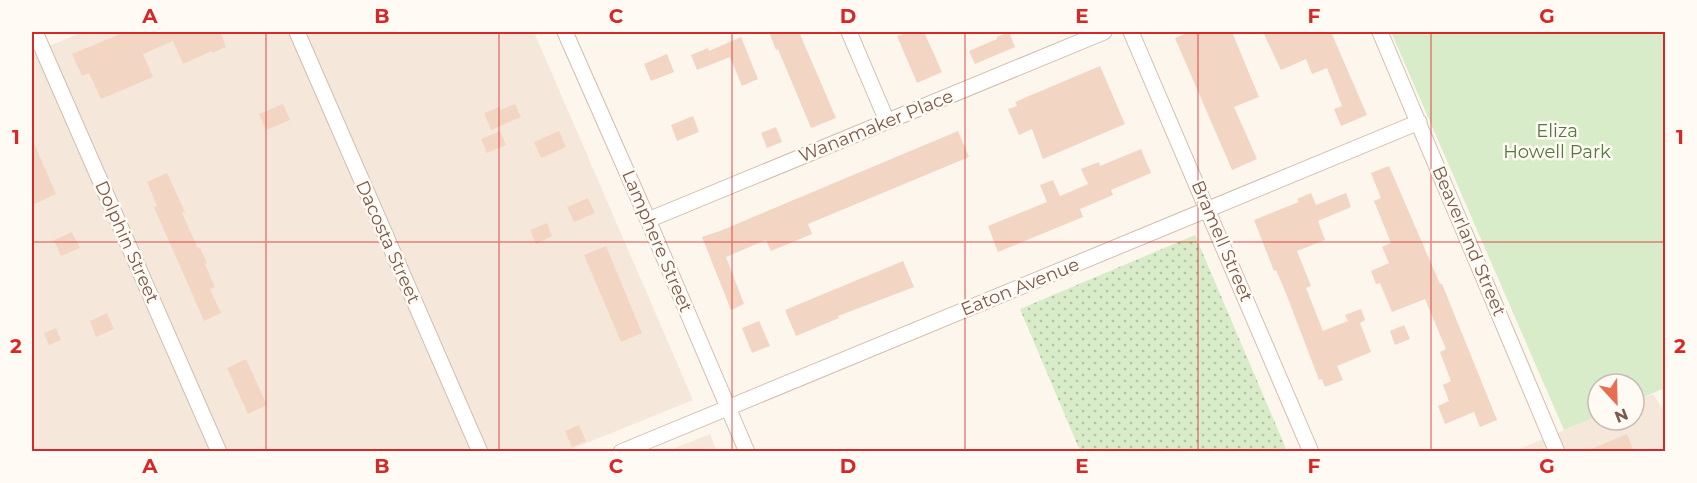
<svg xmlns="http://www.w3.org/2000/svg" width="1697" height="483" viewBox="0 0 1697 483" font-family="Montserrat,sans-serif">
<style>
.residential{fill:#f5e8da}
.grass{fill:url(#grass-dots)}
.park{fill:#d8ecc9}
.building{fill:#f3d5c3}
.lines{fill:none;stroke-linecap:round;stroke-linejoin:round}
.street-casing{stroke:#d1beb0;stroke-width:17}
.street{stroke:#fff;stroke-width:15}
.grid{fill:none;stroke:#d62828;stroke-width:1.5;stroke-opacity:0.55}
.labels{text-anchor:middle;stroke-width:5;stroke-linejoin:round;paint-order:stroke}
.street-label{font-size:18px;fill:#7a5c4d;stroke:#fffaf3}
.park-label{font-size:18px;fill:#537a41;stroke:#fffaf3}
.neatline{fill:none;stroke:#d62828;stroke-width:2}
.grid-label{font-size:20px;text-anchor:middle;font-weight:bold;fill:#d62828}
</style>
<defs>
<pattern id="grass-dots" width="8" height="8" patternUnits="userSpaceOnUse" patternTransform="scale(1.5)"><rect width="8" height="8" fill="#d8ecc9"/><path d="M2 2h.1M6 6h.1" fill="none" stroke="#b4c2a5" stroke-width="1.8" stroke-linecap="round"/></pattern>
</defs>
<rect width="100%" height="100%" fill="#fdf6ec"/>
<g class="residential">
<polygon points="83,32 534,32 693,400 567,451 32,451 32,53"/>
<polygon points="1653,394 1665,413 1665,451 1512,452 1598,416 1598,420 1634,420 1634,401"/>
<polygon points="710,434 717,451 668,451"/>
</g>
<polygon class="grass" points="1195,235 1287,451 1080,451 1020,309"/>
<polygon class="park" points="1391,32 1665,32 1665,388 1634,401 1634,384 1598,384 1598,416 1564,430"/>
<g class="building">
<polygon points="125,32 220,32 226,47 212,53 212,51 183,64 173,41 143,54 153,77 101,99 89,73 82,76 72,54"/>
<polygon points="769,32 799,32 836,118 811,128 778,49 776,50"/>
<polygon points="909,32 924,32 942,72 917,83 897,36"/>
<polygon points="1009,32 1015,47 975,64 969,51 997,39 997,37"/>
<polygon points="1190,32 1232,32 1259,97 1234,107 1257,159 1232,170 1175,38"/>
<polygon points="1263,32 1331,32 1367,115 1341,126 1334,109 1342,106 1327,68 1312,74 1306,59 1281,70"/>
<polygon points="741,37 758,79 742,86 730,57 697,70 691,55 708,48 709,51"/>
<polygon points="667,54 674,72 651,81 644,64"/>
<polygon points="1100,66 1125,124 1043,159 1032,129 1019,135 1008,109 1017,106 1015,102"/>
<polygon points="283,104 290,120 266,130 259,114"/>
<polygon points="515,104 521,117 491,130 484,113 499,107 500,110"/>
<polygon points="693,116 699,132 677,141 671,125"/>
<polygon points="776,127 782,142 767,148 761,133"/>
<polygon points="500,131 506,145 487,153 481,139"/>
<polygon points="559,131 566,147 541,158 534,142"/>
<polygon points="958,131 969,157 808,224 812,234 771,251 766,240 726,257 744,304 731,310 702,237 720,231"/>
<polygon points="32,139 56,194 32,205"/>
<polygon points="1141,149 1151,173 1111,190 1113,195 1080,209 1083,217 998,252 988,226 1047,202 1040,185 1053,180 1060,196 1088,184 1081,169 1099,162 1100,166"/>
<polygon points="1389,166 1440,284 1442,284 1497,420 1480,427 1474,412 1445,424 1438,406 1449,401 1443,385 1451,381 1440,352 1446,349 1425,299 1392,312 1380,283 1376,284 1371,271 1389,263 1382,247 1391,243 1374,201 1381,198 1371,173"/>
<polygon points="167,173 185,212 182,213 198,249 200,248 207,263 205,264 215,287 210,289 221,313 204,321 154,207 157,206 147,182"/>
<polygon points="1311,193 1316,205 1346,193 1351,207 1318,221 1325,240 1297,251 1311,286 1306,288 1323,331 1348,321 1345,315 1361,309 1365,320 1360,323 1371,352 1337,366 1343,380 1325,387 1322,379 1319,380 1287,296 1276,270 1274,271 1254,220 1299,202 1297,199"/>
<polygon points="588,198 595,213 574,222 567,207"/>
<polygon points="547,223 552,236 536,244 530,230"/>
<polygon points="72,232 80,248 61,256 54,240"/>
<polygon points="606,246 642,333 621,342 584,255"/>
<polygon points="903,261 914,287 838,316 839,318 796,336 785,310"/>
<polygon points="107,313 114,329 96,337 90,321"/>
<polygon points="759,321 770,346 752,353 742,328"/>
<polygon points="1404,325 1410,339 1395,345 1390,331"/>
<polygon points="56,328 61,340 49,345 44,333"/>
<polygon points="246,359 267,405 248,414 227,368"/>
<polygon points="579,425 586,441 572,447 565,431"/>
<polygon points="1627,434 1633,449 1626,452 1584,452"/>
</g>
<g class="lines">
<defs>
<g id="street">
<polyline points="35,32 219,452"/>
<polyline points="297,32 480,452"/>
<polyline points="565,32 648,220 747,452"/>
<polyline points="849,32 887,121"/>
<polyline points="1131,32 1311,452"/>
<polyline points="1380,32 1557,452"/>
<polyline points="648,220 1104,32"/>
<polyline points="621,452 1419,122"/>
</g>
</defs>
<use href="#street" class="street-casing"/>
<use href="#street" class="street"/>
</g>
<path class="grid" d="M266,32v420M499,32v420M732,32v420M965,32v420M1198,32v420M1431,32v420M32,242h1634"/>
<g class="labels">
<g class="street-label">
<text transform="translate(876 126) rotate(-22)" y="6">Wanamaker Place</text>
<text transform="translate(657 241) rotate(67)" y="6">Lamphere Street</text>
<text transform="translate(1222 241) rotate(67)" y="6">Bramell Street</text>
<text transform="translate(1469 241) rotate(67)" y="6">Beaverland Street</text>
<text transform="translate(127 242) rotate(66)" y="6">Dolphin Street</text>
<text transform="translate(388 242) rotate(66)" y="6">Dacosta Street</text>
<text transform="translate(1020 287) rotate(-22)" y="6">Eaton Avenue</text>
</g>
<g class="park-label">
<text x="1557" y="137">Eliza<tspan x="1557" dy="21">Howell Park</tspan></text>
</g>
</g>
<rect width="1697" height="483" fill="none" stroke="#fffaf3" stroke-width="66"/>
<g transform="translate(1616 402) rotate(158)"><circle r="28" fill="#fffaf3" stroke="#cabbb1" stroke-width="1.5"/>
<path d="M0-4.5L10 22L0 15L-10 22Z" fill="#e76f51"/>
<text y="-9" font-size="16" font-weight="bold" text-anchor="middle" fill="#7a5c4d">N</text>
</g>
<rect x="33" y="33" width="1631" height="417" class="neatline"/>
<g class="grid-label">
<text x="150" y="23">A</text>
<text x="382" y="23">B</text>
<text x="616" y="23">C</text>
<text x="848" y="23">D</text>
<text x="1082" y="23">E</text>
<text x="1314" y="23">F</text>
<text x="1547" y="23">G</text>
<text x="16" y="144">1</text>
<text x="1680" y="144">1</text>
<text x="16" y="353">2</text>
<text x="1680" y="353">2</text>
<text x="150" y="473">A</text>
<text x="382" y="473">B</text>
<text x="616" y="473">C</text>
<text x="848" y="473">D</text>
<text x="1082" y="473">E</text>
<text x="1314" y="473">F</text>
<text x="1547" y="473">G</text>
</g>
</svg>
